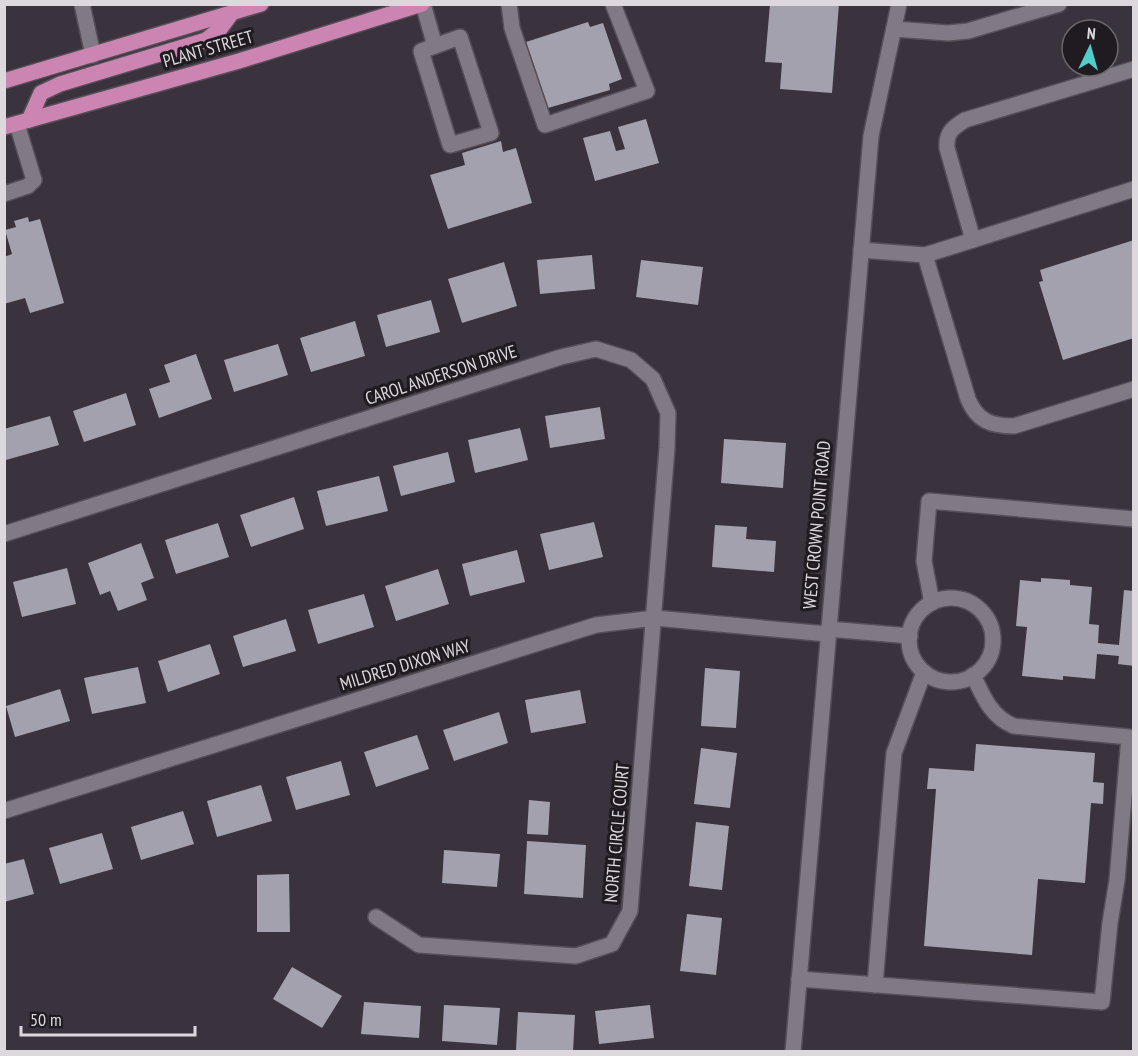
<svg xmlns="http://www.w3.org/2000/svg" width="1138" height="1056" viewBox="0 0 1138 1056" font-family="'PT Sans Narrow',sans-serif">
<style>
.building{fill:#a4a1af}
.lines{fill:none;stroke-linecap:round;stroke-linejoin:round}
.minor-casing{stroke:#564f57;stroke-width:18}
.major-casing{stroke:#564f57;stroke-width:18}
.minor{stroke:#817984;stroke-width:15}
.major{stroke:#cc84b2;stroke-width:15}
.labels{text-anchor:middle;stroke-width:6;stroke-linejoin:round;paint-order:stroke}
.street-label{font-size:18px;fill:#ddd8de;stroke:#1f1b20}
</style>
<rect width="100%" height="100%" fill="#3a323c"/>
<g class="building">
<polygon points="770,4 839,4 832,93 780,89 782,63 765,62"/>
<polygon points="588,22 590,27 603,23 622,79 609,84 610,90 548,108 526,42"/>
<polygon points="646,119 659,163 595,181 583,138 610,131 616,151 625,149 618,127"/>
<polygon points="501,141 503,152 516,148 532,203 448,229 430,175 465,165 462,153"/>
<polygon points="28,217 29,222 40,219 64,303 30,313 25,298 4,304 4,257 12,254 5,230 16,227 14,221"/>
<polygon points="1134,240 1134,338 1063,360 1039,282 1043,281 1040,270"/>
<polygon points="592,255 595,289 540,294 537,260"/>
<polygon points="641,260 703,267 698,305 636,297"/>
<polygon points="504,262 517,306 462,323 448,279"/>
<polygon points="431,300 440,332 386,347 377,315"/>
<polygon points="355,321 365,356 311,372 300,338"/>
<polygon points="278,344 288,375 234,392 224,360"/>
<polygon points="196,354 212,399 159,418 149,389 170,382 164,365"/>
<polygon points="126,393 136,425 84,442 73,411"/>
<polygon points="600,407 605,439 550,448 545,416"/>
<polygon points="50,416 59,445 6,460 4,429"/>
<polygon points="520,428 528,460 475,473 468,440"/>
<polygon points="724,439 786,443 783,488 721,483"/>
<polygon points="448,452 455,482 401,496 393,466"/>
<polygon points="379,476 388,511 326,526 317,491"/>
<polygon points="294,497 304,529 251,547 240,515"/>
<polygon points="594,522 603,557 549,570 540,534"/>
<polygon points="218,523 229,557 176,574 165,540"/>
<polygon points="715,525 747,527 746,539 776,541 774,572 712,567"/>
<polygon points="141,543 154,578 141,583 147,600 118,611 110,591 100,595 88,563"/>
<polygon points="517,550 525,582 470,596 462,564"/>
<polygon points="67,568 76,604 22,617 13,582"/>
<polygon points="438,569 449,604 396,621 385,586"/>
<polygon points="1041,578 1070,580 1070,585 1092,587 1089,624 1099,625 1098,643 1119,645 1124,590 1134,591 1134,666 1118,664 1119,656 1097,654 1095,679 1063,676 1063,680 1022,676 1027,627 1016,626 1020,580 1041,582"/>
<polygon points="364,594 374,627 318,644 308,610"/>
<polygon points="286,619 296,651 243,667 233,636"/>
<polygon points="210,644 220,674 168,692 158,661"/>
<polygon points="138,667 146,703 92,714 84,678"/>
<polygon points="705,668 740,671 736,728 701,726"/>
<polygon points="60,689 70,721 15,737 6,706"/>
<polygon points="580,690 586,723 531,733 525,700"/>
<polygon points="499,712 508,743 454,761 443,730"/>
<polygon points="417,735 429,769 376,787 364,752"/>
<polygon points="976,744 1095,753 1093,782 1104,783 1103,804 1091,803 1085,883 1038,879 1032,955 924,946 936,789 927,789 929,768 974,771"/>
<polygon points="701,748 737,753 730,808 694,804"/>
<polygon points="341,761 350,795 296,810 286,777"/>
<polygon points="261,785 272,821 217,837 207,801"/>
<polygon points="529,800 550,802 548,835 527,834"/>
<polygon points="183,811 194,844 141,860 131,827"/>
<polygon points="696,822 729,826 722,890 689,886"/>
<polygon points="102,833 113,869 60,884 49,848"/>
<polygon points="527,841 586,845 583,898 524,894"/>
<polygon points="444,850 500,854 497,887 442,883"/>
<polygon points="24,859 34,894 4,902 4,864"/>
<polygon points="289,874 290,932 257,932 257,875"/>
<polygon points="687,914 722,918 716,975 680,971"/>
<polygon points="292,967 342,996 322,1028 273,999"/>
<polygon points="364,1002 421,1006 419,1038 361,1034"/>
<polygon points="444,1005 500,1008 497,1045 442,1041"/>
<polygon points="650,1005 654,1038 599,1044 595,1011"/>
<polygon points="518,1012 575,1015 573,1052 516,1050"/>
</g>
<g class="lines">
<defs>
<g id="minor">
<polyline points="82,4 93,55"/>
<polyline points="423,4 435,46"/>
<polyline points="509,4 512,28 545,125 647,91 613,4"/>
<polyline points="894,29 948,33 968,31 1059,4"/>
<polygon points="460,37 491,133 450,145 421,51"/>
<path d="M1134,69l-169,51c-13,8 -19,13 -18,28l26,92 161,-51"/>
<polyline points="4,194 28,186 34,180 17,124"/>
<path d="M861,250l64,5 43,144c9,22 23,27 46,27l120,-37"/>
<polyline points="925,255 973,240"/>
<polyline points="4,534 561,357 596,349 631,360 653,379 668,413 667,448 630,911 612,944 576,956 419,945 376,917"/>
<circle cx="951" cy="640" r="42"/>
<polyline points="932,603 924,561 929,501 1134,519"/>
<polyline points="828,629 910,636"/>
<polyline points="4,811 596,625 655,618 827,634"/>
<path d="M799,979l303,23 8,-79 7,-43 12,-143 -115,-11c-23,-9 -31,-30 -41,-51"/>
<polyline points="875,985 894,753 924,672"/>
<polyline points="793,1052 871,136 899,4"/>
</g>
<g id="major">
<polyline points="4,81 261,4"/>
<polyline points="29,120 41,93 60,84 206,40 220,29 231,14"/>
<polyline points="4,127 239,61 422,4"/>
</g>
</defs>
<use href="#minor" class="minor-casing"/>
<use href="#major" class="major-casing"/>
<use href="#minor" class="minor"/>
<use href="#major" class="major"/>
</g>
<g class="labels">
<g class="street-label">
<text transform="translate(208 49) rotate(-16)" y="6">PLANT STREET</text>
<text transform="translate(441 375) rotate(-18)" y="6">CAROL ANDERSON DRIVE</text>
<text transform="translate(817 525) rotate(-85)" y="6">WEST CROWN POINT ROAD</text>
<text transform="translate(405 665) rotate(-17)" y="6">MILDRED DIXON WAY</text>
<text transform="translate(617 833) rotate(-85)" y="6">NORTH CIRCLE COURT</text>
</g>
</g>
<rect width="1138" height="1056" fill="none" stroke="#ddd8de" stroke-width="12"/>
<g transform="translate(1090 48) rotate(5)"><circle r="28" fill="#1f1b20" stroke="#6b676c" stroke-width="1.5"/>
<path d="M0-4.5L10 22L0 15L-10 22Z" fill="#53cdcb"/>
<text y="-9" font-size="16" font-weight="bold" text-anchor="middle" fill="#ddd8de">N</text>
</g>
<path d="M21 1026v9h174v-9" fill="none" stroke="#ddd8de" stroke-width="3"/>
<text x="30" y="1026" font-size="18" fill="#ddd8de" stroke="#1f1b20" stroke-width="4.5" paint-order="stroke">50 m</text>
</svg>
